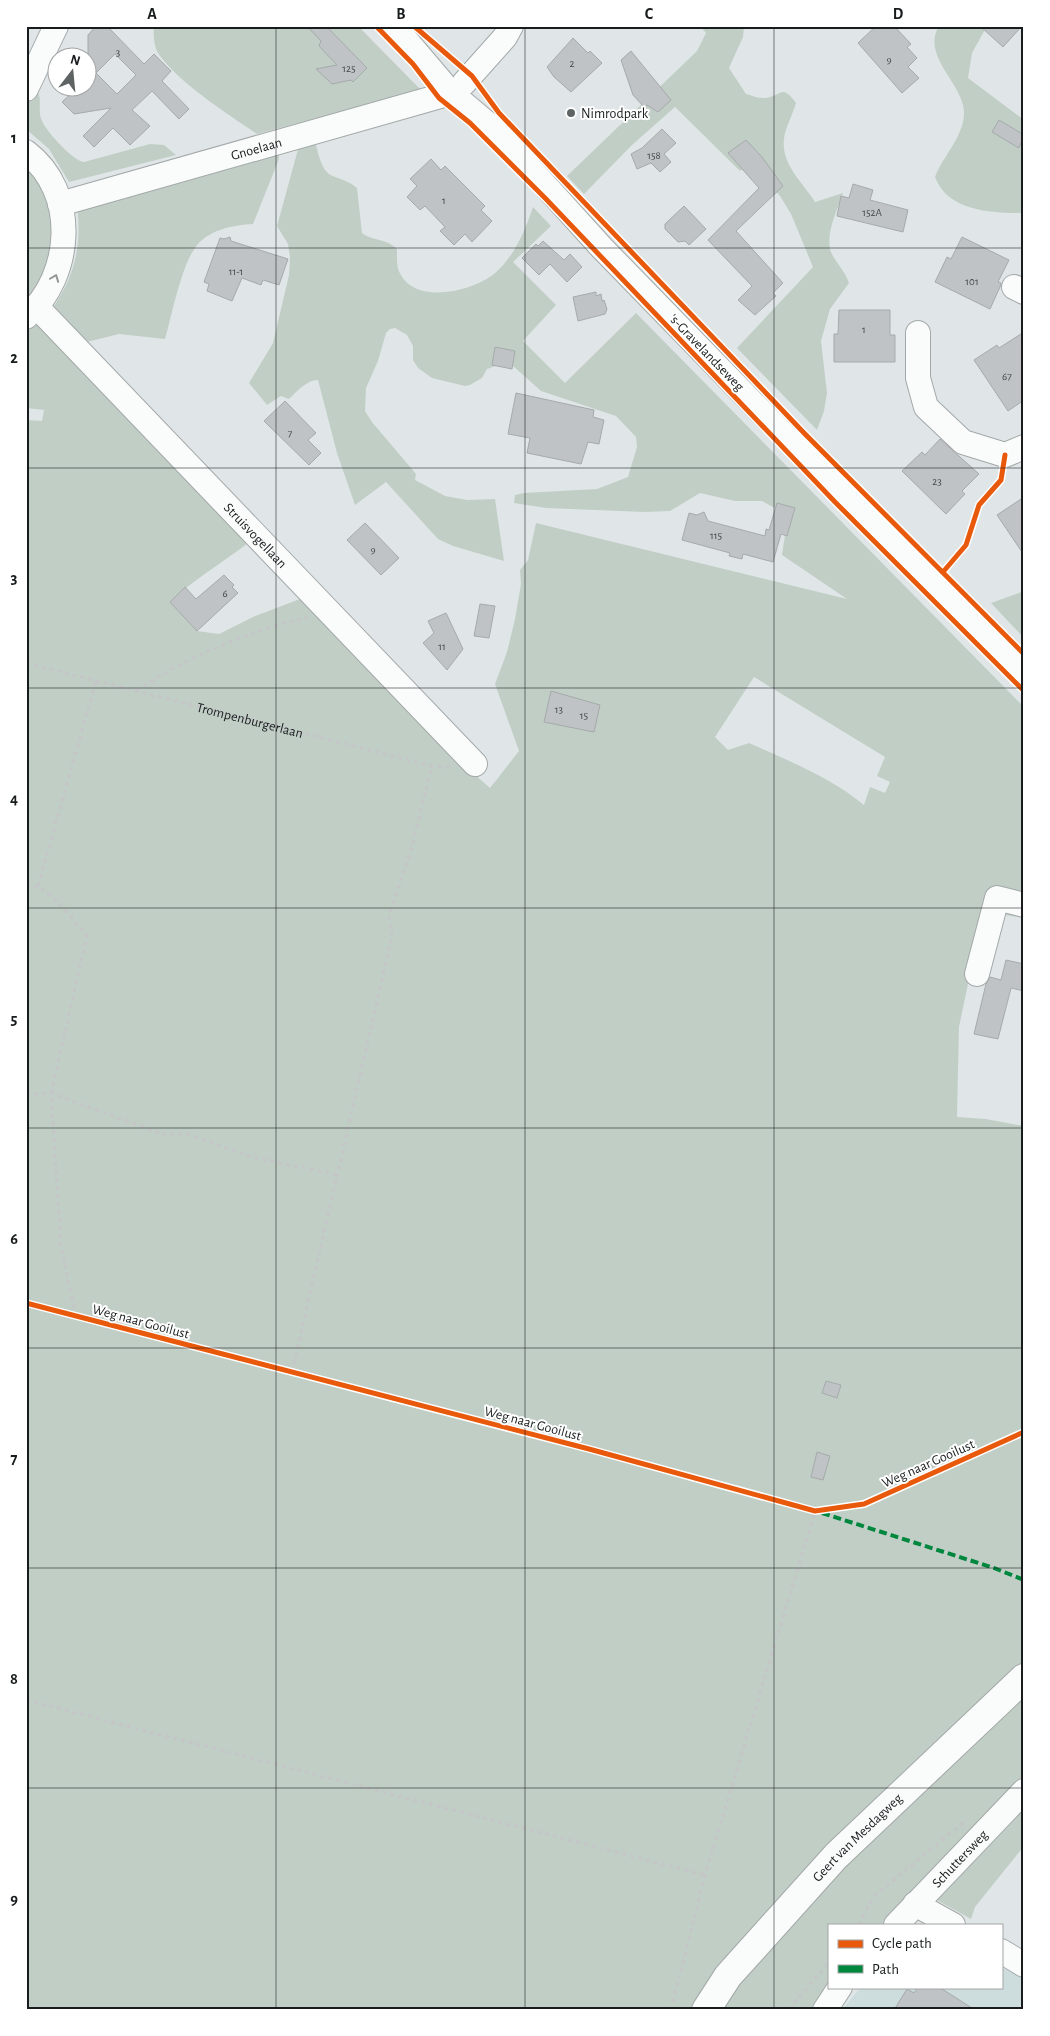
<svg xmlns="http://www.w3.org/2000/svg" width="1050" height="2036" viewBox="0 0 1050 2036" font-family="'Alegreya Sans',sans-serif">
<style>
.built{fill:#cddcdd}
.green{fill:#c1cec6;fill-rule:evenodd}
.building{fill:#bfc3c5;stroke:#a5aaaa;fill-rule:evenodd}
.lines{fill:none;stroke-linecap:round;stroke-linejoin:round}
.minor-casing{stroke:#a3a8a8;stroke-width:26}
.major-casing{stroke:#a3a8a8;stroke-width:30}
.path{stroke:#c4c6c7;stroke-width:3;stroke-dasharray:4 4;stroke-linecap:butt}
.minor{stroke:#fafbfb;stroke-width:24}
.major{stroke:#fafbfb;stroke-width:28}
.quiet{stroke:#00873e;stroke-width:4;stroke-dasharray:8 4;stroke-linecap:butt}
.cycleway-casing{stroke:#fff;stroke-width:8}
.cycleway{stroke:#e8590c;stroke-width:5}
.oneway{stroke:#949797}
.grid{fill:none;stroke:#181c1d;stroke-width:1;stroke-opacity:0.55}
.poi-dot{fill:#5e6364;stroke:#fff;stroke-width:2}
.labels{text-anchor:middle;stroke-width:4;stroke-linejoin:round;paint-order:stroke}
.number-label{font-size:11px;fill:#424647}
.poi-label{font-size:14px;fill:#181c1d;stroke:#fff;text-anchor:start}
.street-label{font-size:14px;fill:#181c1d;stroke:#fff}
.neatline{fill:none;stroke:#181c1d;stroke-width:2}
.grid-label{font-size:16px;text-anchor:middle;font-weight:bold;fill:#181c1d}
</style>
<rect width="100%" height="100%" fill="#e0e6e7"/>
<polygon class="built" points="1001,1967 1024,1978 1024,2000 1017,2010 842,2010 861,1987 1001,1987"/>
<g class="green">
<path d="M154,26h204l63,64 -164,44c-28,-19 -81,-53 -99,-81 -4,-7 -5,-19 -4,-27z"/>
<path d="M700,26h44l-1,11 -14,31 17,26c5,1 11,4 16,4 19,1 18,-17 34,5 -3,10 -8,20 -11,30 -7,29 16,47 30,69l28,-9c-6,18 -18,41 -12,59 5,11 14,19 18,31l-19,26 -9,32 6,52 -3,18 -7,19 -80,-82 76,-81 -22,-53 -11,-18 -31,-32 -9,7 -65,-64 -43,38 -48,49 -17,-18 130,-125 9,-18z"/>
<path d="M939,26h48l-15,27 -4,25 56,42v93c-31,0 -76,-1 -89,-36 8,-21 27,-38 29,-62 2,-30 -44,-58 -25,-89z"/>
<path d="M37,90c6,10 0,21 5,31 5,11 31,40 42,41l66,-18 14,1 12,10 -107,27 -20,-33 -23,-20v-33z"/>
<path d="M314,138c4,12 6,33 19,38 9,4 16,5 24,12l5,45c10,8 24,5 35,16 0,9 -1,18 4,26 16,30 73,16 94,-2 19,-16 30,-42 38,-66l18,19 -38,36 43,43 -33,36 42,42 71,-70 388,394v211l-41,-6 -24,115 -2,90 29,2 38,7v540l-327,344h-671v-1590l16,1 2,-11 -18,-2v-76l11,-8 211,219c-26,20 -55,37 -78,59l27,29 22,3 34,-17 47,-18 159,162 31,27 29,-37 -24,-67 12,-32 8,-33 6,-35 -1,-14 8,-10 8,-37 311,76 -65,-44 3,-20 -1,-22 -22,-12h-27l-35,-8 -30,18 -26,1 -98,-4 -32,-5 1,-8 9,-2 73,-4 31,-12 9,-30 -1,-10 -20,-21 -75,-25 -29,-26 -8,-2 -17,6 -5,9 -12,7 -5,1 -33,-8 -14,-10 -5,-8v-14l-6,-11 -12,-7 -5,1 -4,4 -8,28 -12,27 -1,23 7,11 44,52 -1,6 30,16 22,4 28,-1 9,62 -51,-15 -15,-7 -52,-57 -31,23 -18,-52 -19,-73c-11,0 -21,11 -29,19l-8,-3 -14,9 -18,-22 24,-40 16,-68 1,-18 -2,-13 -11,-18 23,-84zM754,677l131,80 -8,19 13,6 -5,11 -15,-6 -6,18c-34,-28 -75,-44 -115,-62l-21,7 -13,-13z"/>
<path d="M279,147v12l-26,65c-20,1 -46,6 -58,24 -14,19 -23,67 -30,91l-46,-5 -36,9 -32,-33c25,-34 32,-69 25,-110z"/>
<polygon points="26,159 40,176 56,231 42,280 26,300"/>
<polygon points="1024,591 1024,638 991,603"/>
<polygon points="1024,1688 1024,1776 917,1886 884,1925 829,1925 829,1987 814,2010 718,2010 838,1862"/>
<polygon points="1024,1801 1024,1846 975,1907 971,1919 935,1899"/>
</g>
<g class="building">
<path d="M96,26h11l37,38 10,-10 17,17 -9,10 27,28 -10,10 -27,-28 -20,19 18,16 -20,19 -17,-17 -19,19 -11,-11 28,-28 -37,6 -12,-12 15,-14h11v-53zM115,54l21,21 -19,19 -21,-21z"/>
<polygon points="307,26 326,26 367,68 353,82 351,80 332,84 316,69 337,65 319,46 321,41"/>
<polygon points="876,26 894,26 911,44 907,47 917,58 908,67 919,78 902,93 858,43"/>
<polygon points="980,26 1022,26 1003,47"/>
<polygon points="573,38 588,53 590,51 602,63 571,92 554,77 547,67"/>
<polygon points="631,51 671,100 658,112 647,105 645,108 633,95 621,60"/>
<polygon points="999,120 1024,135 1019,148 992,132"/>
<polygon points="662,129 676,143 664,154 671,162 660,172 651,163 637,169 631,154 642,148"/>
<polygon points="746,140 762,157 783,186 736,231 783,283 773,293 776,296 755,315 738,300 752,286 708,240 759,188 728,153"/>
<polygon points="431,159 441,170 445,166 485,206 481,210 492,221 472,242 465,234 454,245 440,231 445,227 425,206 420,210 407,197 417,186 410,179"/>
<polygon points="853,184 873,190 870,200 908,210 903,232 837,216 841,196 849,198"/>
<polygon points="684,206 706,229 689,245 685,241 678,242 665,229 665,224"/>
<polygon points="230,237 231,241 288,259 279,285 263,280 261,285 242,278 232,301 207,291 209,284 204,282 220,238 224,239"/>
<polygon points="962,237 1009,260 998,282 1001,283 1000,287 990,309 935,282 947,257 951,259"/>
<polygon points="543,241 564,260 570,254 582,267 567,282 550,264 539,275 522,258 536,244 538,246"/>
<polygon points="596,292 596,296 601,294 602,301 604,300 607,309 605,314 578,321 573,297"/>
<polygon points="839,310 890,310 890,335 895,335 895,362 834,362 834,334 838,334"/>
<polygon points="1024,332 1024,400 1008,411 974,360 997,345 999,348"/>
<polygon points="495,347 515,351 512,369 492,365"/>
<polygon points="516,393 594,410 593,417 604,420 599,444 588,442 581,464 527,453 530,438 508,434"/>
<polygon points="285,401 316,433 308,440 321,453 309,465 264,421"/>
<polygon points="940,439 979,474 962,491 965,494 946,514 902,471 922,452 925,455"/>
<polygon points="1024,497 1024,555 997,515"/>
<polygon points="777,503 795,508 787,536 781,534 773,562 743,554 742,559 729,556 730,553 682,540 689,513 697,515 704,512 708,521 765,536 766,529 769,530"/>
<polygon points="365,523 399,558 381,575 347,540"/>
<polygon points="224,575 234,585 232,587 238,593 197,631 170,602 185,587 196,599"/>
<polygon points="480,604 495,606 489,638 474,636"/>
<polygon points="446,613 463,649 447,670 423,643 434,633 428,621"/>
<polygon points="551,691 600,705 594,732 544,722"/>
<polygon points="1006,960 1024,964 1024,991 1011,988 998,1039 974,1034 986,984 990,977 1001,980"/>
<polygon points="826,1381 841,1385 837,1398 822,1393"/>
<polygon points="817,1452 830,1456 823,1480 811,1477"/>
<polygon points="918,1987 939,1987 975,2010 894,2010 907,1989 914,1993"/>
</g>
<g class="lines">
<defs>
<g id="minor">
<polyline points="394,26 451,93 496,131 602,248 787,438 1024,675"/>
<polyline points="464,83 505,37 511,26"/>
<polyline points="26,89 56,26"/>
<path d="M26,152c53,40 47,124 0,165"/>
<path id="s2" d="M60,204l391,-111"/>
<polyline points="1014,287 1024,292"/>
<path id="s3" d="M37,307l438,457"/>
<polyline points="918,333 918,378 926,407 963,442 1005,455 1024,447"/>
<polyline points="977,974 997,898 1024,905"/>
<polyline points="915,1904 953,1925"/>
<path id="s4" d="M896,1925l128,-134"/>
<polyline points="1001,1951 1024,1965"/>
<polyline points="825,2010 840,1987"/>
</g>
<g id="major">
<path id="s5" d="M706,2010l22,-34 108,-120 188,-178"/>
</g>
</defs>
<use href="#minor" class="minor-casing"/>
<use href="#major" class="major-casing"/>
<g class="path">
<path id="s1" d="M26,663l406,103 20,2"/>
<path d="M137,691c49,-35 113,-59 170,-74"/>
<path d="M26,883c29,8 42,31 61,53l-36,157 10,153 15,70"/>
<polyline points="38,886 96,681"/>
<polyline points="26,1094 51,1093 162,1134 188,1134 252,1157 338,1175"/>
<polyline points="292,1372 392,936 389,915 411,850 432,766"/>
<polyline points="26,1700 705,1875"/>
<polyline points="859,1925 873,1897 964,1822"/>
<polyline points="671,2010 705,1875 815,1511"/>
<polyline points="790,2010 792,2005 829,1962"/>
</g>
<use href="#minor" class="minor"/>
<use href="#major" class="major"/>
<polyline class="quiet" points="822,1513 994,1568 1024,1580"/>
<defs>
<g id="cycleway">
<polyline points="376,26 413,64 439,98 470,123 545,198 835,502 1024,691"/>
<polyline points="414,26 472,76 499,113 805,434 1024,654"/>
<polyline points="943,572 966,545 979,505 1001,480 1005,455"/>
<polyline points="26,1303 589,1449 815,1511 864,1504 1024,1432"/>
</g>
</defs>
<use href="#cycleway" class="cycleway-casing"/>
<use href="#cycleway" class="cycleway"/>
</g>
<defs><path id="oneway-chevron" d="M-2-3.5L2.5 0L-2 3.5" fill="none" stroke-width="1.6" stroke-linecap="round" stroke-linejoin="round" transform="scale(1.25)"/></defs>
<use class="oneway" href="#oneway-chevron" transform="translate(55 278) rotate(-69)"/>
<path class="grid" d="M276,26v1984M525,26v1984M774,26v1984M26,248h998M26,468h998M26,688h998M26,908h998M26,1128h998M26,1348h998M26,1568h998M26,1788h998"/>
<circle class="poi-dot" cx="571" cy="113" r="5"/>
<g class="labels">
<g class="number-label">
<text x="118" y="56">3</text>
<text x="889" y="63">9</text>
<text x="572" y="67">2</text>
<text x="349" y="72">125</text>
<text x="654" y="159">158</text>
<text x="444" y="204">1</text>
<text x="872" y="216">152A</text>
<text x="236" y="275">11-1</text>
<text x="972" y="285">101</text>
<text x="864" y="333">1</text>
<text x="1007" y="380">67</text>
<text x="290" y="437">7</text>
<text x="937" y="485">23</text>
<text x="716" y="539">115</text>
<text x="373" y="553">9</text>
<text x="225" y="597">6</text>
<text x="442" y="650">11</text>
<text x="559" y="713">13</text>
<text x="584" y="719">15</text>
</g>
<g class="poi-label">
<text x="581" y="118">Nimrodpark</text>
</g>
<g class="street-label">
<text dy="5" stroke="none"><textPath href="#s2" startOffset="204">Gnoelaan</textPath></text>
<text transform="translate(707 352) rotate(46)" y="5">'s-Gravelandseweg</text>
<text dy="5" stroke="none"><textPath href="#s3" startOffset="316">Struisvogellaan</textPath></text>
<text dy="5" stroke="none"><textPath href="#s1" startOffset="231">Trompenburgerlaan</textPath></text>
<text transform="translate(141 1321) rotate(15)" y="5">Weg naar Gooilust</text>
<text transform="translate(533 1423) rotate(15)" y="5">Weg naar Gooilust</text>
<text transform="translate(928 1463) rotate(-24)" y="5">Weg naar Gooilust</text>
<text dy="5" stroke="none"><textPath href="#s5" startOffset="230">Geert van Mesdagweg</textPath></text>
<text dy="5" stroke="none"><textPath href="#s4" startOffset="92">Schuttersweg</textPath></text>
</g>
</g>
<rect width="1050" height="2036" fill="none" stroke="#ffffff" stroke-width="55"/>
<rect x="828" y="1924" width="175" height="65" fill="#ffffff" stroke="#a3a4a5"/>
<rect x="838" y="1940" width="25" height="8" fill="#e8590c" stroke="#a3a4a5"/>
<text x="872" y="1948" font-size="15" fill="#181c1d">Cycle path</text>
<rect x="838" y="1965" width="25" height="8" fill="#00873e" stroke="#a3a4a5"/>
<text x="872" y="1974" font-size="15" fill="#181c1d">Path</text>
<g transform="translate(72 72) rotate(16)"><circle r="24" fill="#ffffff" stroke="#a3a4a5"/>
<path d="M0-4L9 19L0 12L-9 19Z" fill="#5e6364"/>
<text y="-8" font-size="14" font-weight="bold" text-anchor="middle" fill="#181c1d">N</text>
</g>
<rect x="28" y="28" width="994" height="1980" class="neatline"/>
<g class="grid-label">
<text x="152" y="19">A</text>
<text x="401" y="19">B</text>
<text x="649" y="19">C</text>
<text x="898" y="19">D</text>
<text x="14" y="143">1</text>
<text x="14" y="363">2</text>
<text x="14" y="583">3</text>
<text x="14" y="804">4</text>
<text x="14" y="1024">5</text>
<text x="14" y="1244">6</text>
<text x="14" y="1464">7</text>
<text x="14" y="1684">8</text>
<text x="14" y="1904">9</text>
</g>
</svg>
